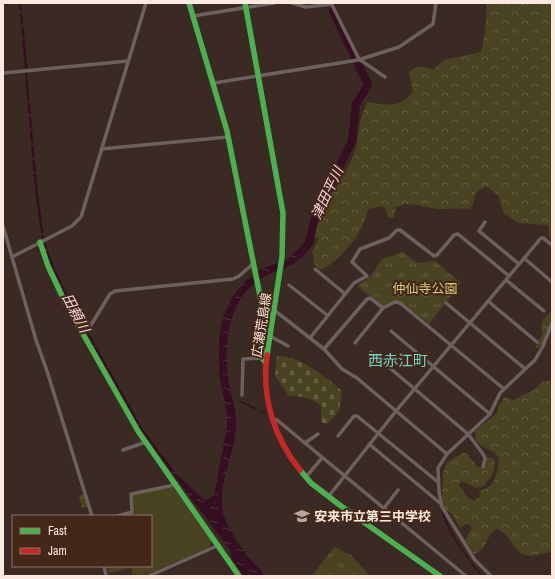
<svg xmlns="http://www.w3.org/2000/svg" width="555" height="579" viewBox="0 0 555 579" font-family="'Archivo Narrow','Noto Sans JP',sans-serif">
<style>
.grass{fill:#4a4321}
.forest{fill:url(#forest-crowns)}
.cemetery{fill:url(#cemetery-stones)}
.park{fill:url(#park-tufts)}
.garden{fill:url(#garden-dots)}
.water{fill:url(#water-ripples)}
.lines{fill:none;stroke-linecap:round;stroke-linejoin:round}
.stream{stroke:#350f21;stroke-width:1.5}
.river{stroke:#350f21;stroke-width:8}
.street{stroke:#6c615f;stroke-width:3.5}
.fast{stroke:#4caf50;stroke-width:5.5}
.jam{stroke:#c62828;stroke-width:5.5}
.labels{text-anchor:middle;stroke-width:4;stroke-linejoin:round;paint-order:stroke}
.park-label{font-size:13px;fill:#d3ca7b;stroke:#442719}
.street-label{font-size:13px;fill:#fce9df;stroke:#442719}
.poi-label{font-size:13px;font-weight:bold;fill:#fce9df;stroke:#442719;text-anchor:start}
.water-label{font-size:14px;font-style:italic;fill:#f6d5e2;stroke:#442719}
.quarter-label{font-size:15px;fill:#6bd5c8;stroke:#442719}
</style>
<defs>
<pattern id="forest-crowns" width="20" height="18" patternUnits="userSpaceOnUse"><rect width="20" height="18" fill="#4a4321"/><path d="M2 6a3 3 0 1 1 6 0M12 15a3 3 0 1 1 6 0" fill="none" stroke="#655e41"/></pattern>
<pattern id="cemetery-stones" width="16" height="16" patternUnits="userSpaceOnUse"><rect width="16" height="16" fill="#4a4321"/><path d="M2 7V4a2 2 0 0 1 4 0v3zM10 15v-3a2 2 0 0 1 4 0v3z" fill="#655e41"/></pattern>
<pattern id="park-tufts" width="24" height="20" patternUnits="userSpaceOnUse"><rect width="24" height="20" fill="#4a4321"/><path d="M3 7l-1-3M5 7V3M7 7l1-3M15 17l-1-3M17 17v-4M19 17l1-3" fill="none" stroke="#655e41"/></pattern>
<pattern id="garden-dots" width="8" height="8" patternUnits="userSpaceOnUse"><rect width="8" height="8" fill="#4a4321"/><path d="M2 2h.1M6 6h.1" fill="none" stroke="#655e41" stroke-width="1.8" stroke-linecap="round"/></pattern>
<pattern id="water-ripples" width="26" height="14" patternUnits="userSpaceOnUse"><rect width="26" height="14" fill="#350f21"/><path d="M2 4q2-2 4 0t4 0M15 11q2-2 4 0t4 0" fill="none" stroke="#533241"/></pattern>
</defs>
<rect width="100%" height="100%" fill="#3a2a23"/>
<polygon class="grass" points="173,487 209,537 211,542 210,547 144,576 133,576 131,568 109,573 107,566 151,566 151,516 122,516 134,512 131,497 133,495"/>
<g class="forest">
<path d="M487,3h65v238l-2,-1 -2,-15 -29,-2 -15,-9 -6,-19 -12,-9 -10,6 -3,13 -4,4c-10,-1 -19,0 -29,0 -15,-1 -29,-9 -44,-2l-2,11h-5l-5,-11 -5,-1 -11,4c-3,7 -4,15 -8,20 -7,14 -26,36 -41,40l-6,-8 1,-6 -2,-3 7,-16 -7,1c5,-29 27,-50 39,-77 8,-15 6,-26 10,-42 1,-5 4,-11 6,-17 20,3 33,7 46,-11l-4,-19c8,-7 15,-6 24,-2l11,-10 37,-8 4,-19z"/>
<path d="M552,310c0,10 -7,35 -15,39l-2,-2 7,-12v-14z"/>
<path d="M552,380v172c-8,1 -18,5 -26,3 -14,-3 -16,-24 -30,-26 -12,9 -8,20 -22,25l-9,-14 7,-12 -3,-4h-4l-5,4 -8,-14 -7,-4 -3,-9 1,-28 4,-11 16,-9h3l12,14 6,2 2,-12 7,1 2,3 -2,13 -9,12 -8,2 -14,-7 -3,4 7,11 7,5 7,-4 -1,-6c14,-3 17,-12 19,-25 1,-3 2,-6 0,-9 -5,-11 -24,-6 -23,-26l22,-18 2,-9 3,-2 2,-5 9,3 21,-10 8,-8z"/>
</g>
<path class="cemetery" d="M277,356c20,-2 51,22 65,35l-3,20 -12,13 -6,-2v-16c-8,-8 -21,-10 -32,-10l-14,-20z"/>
<g class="park">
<polygon points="403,252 417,263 435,261 461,283 429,324 401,302 394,301 383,306 357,286 370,277 382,259"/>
<polygon points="334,547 351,555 370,576 312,576"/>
</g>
<polygon class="garden" points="84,494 87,507 82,508 79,496"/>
<g class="water">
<polygon points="19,3 21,3 28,70 25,71"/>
<polygon points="27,72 38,193 44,238 42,239 35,193 25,73"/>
<path d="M45,242l10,27 12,25 77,137 32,42 26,25 5,2 7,-5 13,-69v-12l-8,-39v-37l4,-21 9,-20 13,-16 16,-12 27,-10 8,-8 11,-6c-3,19 -23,22 -38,29 -10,5 -19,12 -26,21 -18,26 -19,63 -13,94 3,13 7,25 6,38 -1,29 -21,60 -12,89 4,13 18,33 27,44 4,5 11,10 13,16h-21l-12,-19 -1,-7 -90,-119 -80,-144 -18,-43z"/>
</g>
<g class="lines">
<g class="stream">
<polyline points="240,401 256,409"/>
<polyline points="261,411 265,413"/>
<path d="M441,508c6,22 26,51 41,68"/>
</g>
<polyline class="river" points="300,254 309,243 316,214 352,141 356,104 368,85 333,11"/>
<g class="street">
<polyline points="292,3 306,7 332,4"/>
<polyline points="331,3 359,59 385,77"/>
<polyline points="193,16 274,3"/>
<polyline points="3,73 128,61"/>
<polyline points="214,83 358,60 399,47 433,24 436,3"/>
<polyline points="101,149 228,137"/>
<polyline points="485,222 479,231 519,264"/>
<polyline points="3,226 36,340 47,371 92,516"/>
<polyline points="12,257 72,226 81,217 146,3"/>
<polyline points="524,258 552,282"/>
<polyline points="315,269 344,293"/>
<polyline points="506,280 544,311"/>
<polyline points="289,285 327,315"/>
<polyline points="488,301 537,342"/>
<polyline points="446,303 524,368"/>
<polyline points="274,310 324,349 342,369 357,378 447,454"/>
<polyline points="83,331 91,325 110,294 115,291 233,279 239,276 254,263"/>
<polyline points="391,331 490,414"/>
<polyline points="270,336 288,346"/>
<polyline points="310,338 354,283 367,276 352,262 360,249 389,238 397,230 400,230 434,256 437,255 454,235 458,234 509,276"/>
<polyline points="355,343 383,308"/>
<polyline points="324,349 367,299 370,298 383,308 395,302 400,303 504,389"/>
<polyline points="371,352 468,434 483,454 485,458 483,467"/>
<polyline points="242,395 243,359 262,358"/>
<polyline points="272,419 277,420 466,576"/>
<polyline points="338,436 354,416 357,416 438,482"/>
<polyline points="305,443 318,434"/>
<polyline points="369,444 440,503"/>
<polyline points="123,450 146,442"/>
<polyline points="305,478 322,458"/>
<polyline points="328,497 396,411 541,238 543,238 552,245"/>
<polyline points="384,508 398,490"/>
<polyline points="118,516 132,512 131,494 170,486 176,483"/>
<polyline points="104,566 106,576"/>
<polyline points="149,576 219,545"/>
<polyline points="491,576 475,560 442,507 439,492 438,468 447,454 490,414 500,393 535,360 543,346 552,323"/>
</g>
<g class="fast">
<polyline points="189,3 227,131 261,301 262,358 266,363"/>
<polyline points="245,3 283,213 282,257 267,355"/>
<polyline points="40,242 48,266 65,302 138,431 239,576"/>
<polyline points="300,470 311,483 341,506 440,576"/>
</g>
<path class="jam" d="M267,355c-6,41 7,83 33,115"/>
</g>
<defs>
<symbol id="school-bare" viewBox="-9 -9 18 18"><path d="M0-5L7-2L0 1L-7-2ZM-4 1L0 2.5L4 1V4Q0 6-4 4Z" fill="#b8a69d" stroke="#442719" stroke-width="2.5" paint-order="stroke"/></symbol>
</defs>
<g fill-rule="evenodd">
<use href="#school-bare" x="291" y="505" width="22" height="22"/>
</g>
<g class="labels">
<g class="park-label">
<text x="425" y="293">仲仙寺公園</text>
</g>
<g class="street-label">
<text transform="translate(261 325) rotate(-81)" y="5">広瀬荒島線</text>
</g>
<g class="poi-label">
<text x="314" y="521">安来市立第三中学校</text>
</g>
<g class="water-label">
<text transform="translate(327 193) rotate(-65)" y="5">津田平川</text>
<text transform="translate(76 313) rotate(62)" y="5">田頼川</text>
</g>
<g class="quarter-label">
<text x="398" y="366">西赤江町</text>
</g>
</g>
<rect width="555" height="579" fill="none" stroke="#fce9df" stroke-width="8"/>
<rect x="12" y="515" width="140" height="52" fill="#442719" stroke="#8e7568"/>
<rect x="20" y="528" width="20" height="6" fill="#4caf50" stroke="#8e7568"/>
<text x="48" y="535" font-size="12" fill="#fce9df">Fast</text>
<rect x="20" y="548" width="20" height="6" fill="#c62828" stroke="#8e7568"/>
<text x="48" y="555" font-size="12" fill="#fce9df">Jam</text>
</svg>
